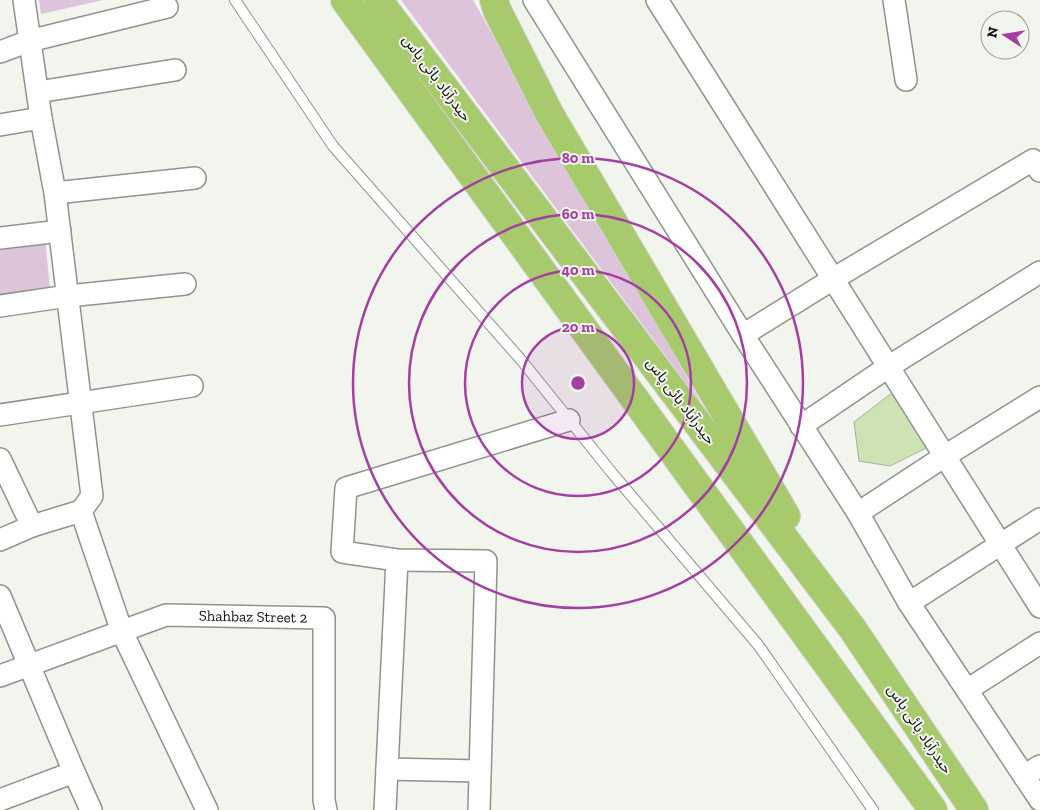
<svg xmlns="http://www.w3.org/2000/svg" width="1040" height="810" viewBox="0 0 1040 810" font-family="'Zilla Slab','Noto Sans Arabic',serif">
<style>
.green{fill:#ddc4da}
.building{fill:#cee3b3;stroke:#a9aca5}
.lines{fill:none;stroke-linecap:round;stroke-linejoin:round}
.service-casing{stroke:#90938d;stroke-width:12}
.minor-casing{stroke:#90938d;stroke-width:24}
.trunk-casing{stroke:#d0d0cf;stroke-width:30}
.service{stroke:#fff;stroke-width:10}
.minor{stroke:#fff;stroke-width:21}
.trunk{stroke:#a7ca6c;stroke-width:28}
.ring{fill:none;stroke:#a53ea2;stroke-width:2.5}
.labels{text-anchor:middle;stroke-width:4;stroke-linejoin:round;paint-order:stroke}
.street-label{font-size:15px;fill:#121311;stroke:#f2f5ee}
.centre{fill:#a53ea2;stroke:#f2f5ee;stroke-width:2.5}
.ring-label{font-size:15px;text-anchor:middle;font-weight:bold;fill:#a53ea2;stroke:#f2f5ee;stroke-width:4;stroke-linejoin:round;paint-order:stroke}
</style>
<rect width="100%" height="100%" fill="#f2f5ee"/>
<g class="green">
<polygon points="39,0 103,0 41,14"/>
<polygon points="401,0 473,0 703,406"/>
<polygon points="45,238 50,289 0,296 0,243"/>
</g>
<polygon class="building" points="897,389 932,445 890,466 859,461 854,422"/>
<g class="lines">
<defs>
<polyline id="service" points="235,0 333,146 522,361 612,473 759,646 873,810"/>
<g id="minor">
<polyline points="24,0 41,118 55,193 92,496 81,511 122,632 207,810"/>
<polyline points="534,0 743,335 858,513 909,603 1040,800"/>
<polyline points="657,0 1040,607"/>
<polyline points="894,0 906,80"/>
<polyline points="0,52 29,41 167,7"/>
<polyline points="38,92 175,70"/>
<polyline points="0,125 41,118"/>
<polyline points="55,193 195,178"/>
<polyline points="0,238 60,231"/>
<polyline points="0,306 68,296 185,284"/>
<polyline points="743,335 833,279 1033,160 1040,171"/>
<polyline points="0,415 192,386"/>
<polyline points="801,426 888,367 1040,272"/>
<polyline points="0,459 32,526 81,511"/>
<polyline points="858,513 945,456 1040,397"/>
<polyline points="0,540 32,526"/>
<polyline points="0,596 74,772"/>
<polyline points="909,603 1040,519"/>
<path id="s1" d="M0,676l166,-61 158,3v182l2,10"/>
<polyline points="967,690 1040,643"/>
<polyline points="387,769 480,771"/>
<polyline points="1024,776 1040,766"/>
<polyline points="0,800 74,772 91,810"/>
<polyline points="385,810 397,560"/>
<polyline points="479,810 486,561 397,560 342,552 346,488 569,420"/>
</g>
<g id="trunk">
<polyline points="345,0 933,810"/>
<polyline points="378,0 852,628 974,810"/>
<polyline points="494,0 497,10 549,113 786,516"/>
</g>
</defs>
<use href="#service" class="service-casing"/>
<use href="#minor" class="minor-casing"/>
<use href="#trunk" class="trunk-casing"/>
<use href="#service" class="service"/>
<use href="#minor" class="minor"/>
<use href="#trunk" class="trunk"/>
</g>
<circle cx="578" cy="383" r="56" fill="#a53ea2" fill-opacity=".12"/>
<g class="ring">
<circle cx="578" cy="383" r="56"/>
<circle cx="578" cy="383" r="113"/>
<circle cx="578" cy="383" r="169"/>
<circle cx="578" cy="383" r="225"/>
</g>
<g class="labels">
<g class="street-label">
<text transform="translate(437 78) rotate(53)" y="5">حیدرآباد بائی پاس</text>
<text transform="translate(681 401) rotate(53)" y="5">حیدرآباد بائی پاس</text>
<text dy="5" stroke="none"><textPath href="#s1" startOffset="264">Shahbaz Street 2</textPath></text>
<text transform="translate(920 729) rotate(56)" y="5">حیدرآباد بائی پاس</text>
</g>
</g>
<circle cx="578" cy="383" r="8" class="centre"/>
<g class="ring-label">
<text x="578" y="163">80 m</text>
<text x="578" y="219">60 m</text>
<text x="578" y="275">40 m</text>
<text x="578" y="332">20 m</text>
</g>
<g transform="translate(1005 35) rotate(282)"><circle r="24" fill="#f2f5ee" stroke="#989b96"/>
<path d="M0-4L9 19L0 12L-9 19Z" fill="#a53ea2"/>
<text y="-8" font-size="14" font-weight="bold" text-anchor="middle" fill="#121311">N</text>
</g>
</svg>
